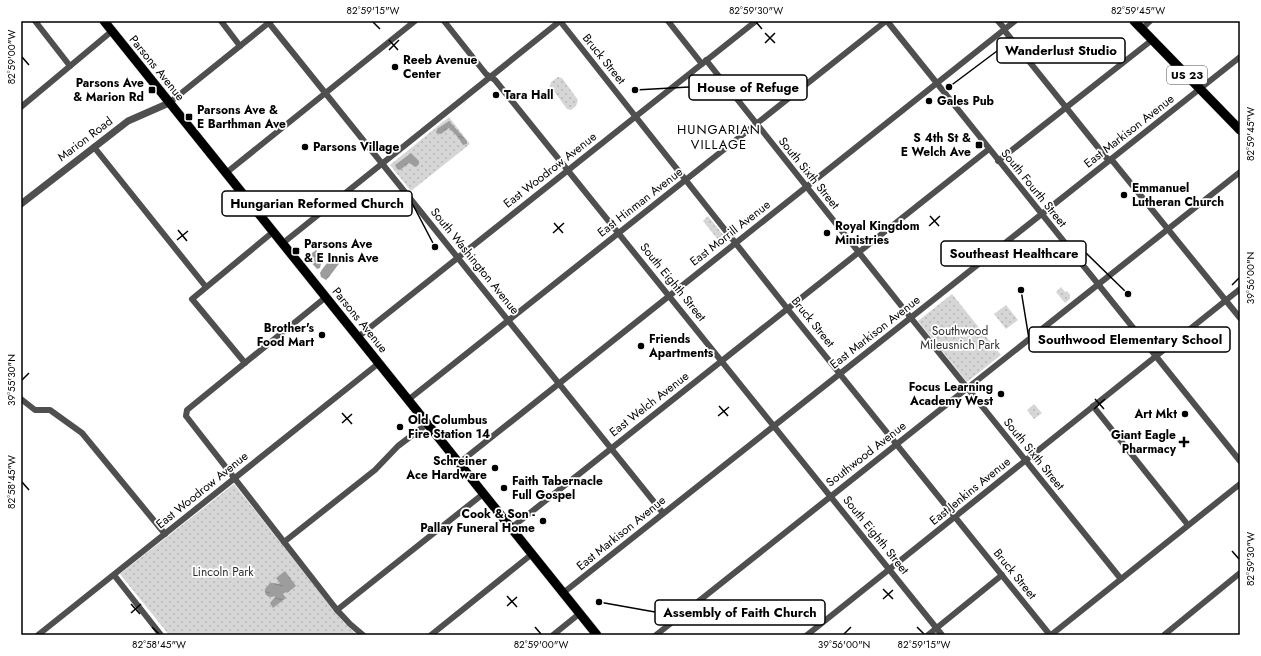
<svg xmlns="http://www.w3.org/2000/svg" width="1261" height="656" viewBox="0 0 1261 656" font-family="Jost,sans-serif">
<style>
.park{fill:url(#park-dots)}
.water{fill:url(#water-ripples)}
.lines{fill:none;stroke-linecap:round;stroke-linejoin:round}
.primary-casing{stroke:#dbdbdb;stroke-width:10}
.minor{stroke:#4f4f4f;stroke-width:6}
.tertiary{stroke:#4f4f4f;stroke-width:7}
.primary{stroke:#000;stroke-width:9}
.ticks{fill:none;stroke:#000;stroke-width:1.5}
.poi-dot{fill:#000;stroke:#fff;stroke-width:1.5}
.labels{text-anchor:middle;stroke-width:3.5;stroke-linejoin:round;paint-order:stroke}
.shield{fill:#fff;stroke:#4c4c4c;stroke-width:1}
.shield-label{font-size:11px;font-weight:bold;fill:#000}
.street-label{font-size:12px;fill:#000;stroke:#fff}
.poi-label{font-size:12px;font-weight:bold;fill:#000;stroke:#fff;text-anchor:start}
.park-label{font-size:12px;fill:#2d2d2d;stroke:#fff}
.neighbourhood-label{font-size:13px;letter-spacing:1px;fill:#000;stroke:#fff}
.leader{fill:none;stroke:#000;stroke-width:1.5}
.callout-dot{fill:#000;stroke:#fff;stroke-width:1.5}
.callout{fill:#fff;stroke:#000;stroke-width:1.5}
.callout-label{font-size:13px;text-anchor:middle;font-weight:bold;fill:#000}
.neatline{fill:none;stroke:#000;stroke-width:1.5}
.ticks-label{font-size:10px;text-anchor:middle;fill:#000}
</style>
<defs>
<pattern id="park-dots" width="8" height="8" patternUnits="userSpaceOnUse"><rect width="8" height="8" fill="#d6d6d6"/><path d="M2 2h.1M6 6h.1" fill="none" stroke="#b6b6b6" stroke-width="1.8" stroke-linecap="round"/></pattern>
<pattern id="water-ripples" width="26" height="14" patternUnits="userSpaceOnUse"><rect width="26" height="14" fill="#9d9d9d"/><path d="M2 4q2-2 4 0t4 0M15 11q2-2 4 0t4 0" fill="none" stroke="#858585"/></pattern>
</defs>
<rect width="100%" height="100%" fill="#fff"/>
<g class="park">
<polygon points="558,77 562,78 578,100 576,106 571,110 567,109 550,86 551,82"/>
<polygon points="449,117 470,144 411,191 390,165"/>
<polygon points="708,216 728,241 723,246 703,221"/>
<polygon points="1061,287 1065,292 1067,291 1070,295 1070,299 1065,303 1056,292"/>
<polygon points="952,294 1001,355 967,382 918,321"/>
<polygon points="1006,305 1018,320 1006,329 994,314"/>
<polygon points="1034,404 1042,413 1034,419 1027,410"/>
<polygon points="234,484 344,623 357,635 169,635 120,574"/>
</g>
<g class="water">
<polygon points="449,121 467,141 467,144 463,145 457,136 449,128 441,134 436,133 437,129"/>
<polygon points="411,153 419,161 419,164 416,167 409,163 400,170 397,169 395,165"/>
<path d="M316,250c5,4 6,12 4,18l-3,1 -8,-9 -1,-4z"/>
<path d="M340,254l2,2 1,3c-5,5 -13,18 -17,21l-5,-3 -1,-4c5,-9 11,-14 20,-19z"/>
<path d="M285,571l11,15 -9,7 -1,-1 -3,2 3,4 -13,10 -3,-5 5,-6v-1c-6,3 -11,-1 -10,-7l5,-6h5l3,1 2,-1 -4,-5z"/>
</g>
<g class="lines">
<defs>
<g id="primary">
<polyline points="104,21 597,635"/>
<polyline points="1134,21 1240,130"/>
</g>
</defs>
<use href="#primary" class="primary-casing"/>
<g class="minor">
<polyline points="35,21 70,66"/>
<polyline points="221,21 240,46"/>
<polyline points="444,21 486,74 495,80 942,635"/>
<polyline points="560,21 790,312 1050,635"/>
<polyline points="668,21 702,64"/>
<polyline points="887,21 1240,461"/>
<polyline points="998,21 1005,29"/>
<polyline points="269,23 663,513"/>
<polyline points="1142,29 1150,21"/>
<polyline points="1004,30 1109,161"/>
<polyline points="706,60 911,318 1121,579"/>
<polyline points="169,103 271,21"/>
<polyline points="21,107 112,31"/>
<polyline points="94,147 206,287"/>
<polyline points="1111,159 1240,318"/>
<polyline points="998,161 1152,40"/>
<polyline points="226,173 415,21"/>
<polyline points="283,243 560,21"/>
<polyline points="326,297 187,410 186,416 337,610 350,624 363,635"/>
<polyline points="358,337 756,21"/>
<polyline points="245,363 192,299 273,232"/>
<polyline points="21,399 35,410 50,410 82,433 165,534"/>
<polyline points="408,400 886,21"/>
<polyline points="1093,406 1188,525"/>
<polyline points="459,463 1015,21"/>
<polyline points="511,528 989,149"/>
<polyline points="284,542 375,470 398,446 427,424"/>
<polyline points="114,575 161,635"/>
<polyline points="563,593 1240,57"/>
<polyline points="337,610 483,494"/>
<polyline points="38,635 379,363"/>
<polyline points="431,635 532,554"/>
<polyline points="553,635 579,614"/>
<polyline points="656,635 1240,172"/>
<polyline points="807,635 1240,289"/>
<polyline points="928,635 1002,575"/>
<polyline points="1051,635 1240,484"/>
<polyline points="1164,635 1240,573"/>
</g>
<polyline class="tertiary" points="21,204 128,121 169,103"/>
<use href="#primary" class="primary"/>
</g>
<path class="ticks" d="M373,22l7,7M756,22l6,7M1138,22l7,7M765,33l10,10M389,40l9,10M765,43l10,-10M389,50l10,-10M22,57l7,8M1232,126l7,8M930,216l9,10M554,223l9,10M929,226l11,-10M178,230l9,11M553,233l11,-10M177,240l11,-9M1232,285l7,-7M22,380l7,-7M1095,399l9,10M719,406l9,10M1094,409l11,-10M342,413l10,11M718,416l11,-9M342,423l10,-9M22,482l7,8M1232,551l7,8M883,589l10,10M507,596l10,11M883,599l10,-9M131,604l9,10M507,606l10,-9M131,613l10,-9M152,627l7,7M535,627l6,7M917,627l7,7M844,634l7,-7"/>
<g class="poi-dot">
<circle cx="395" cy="67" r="4"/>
<rect x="148" y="86" width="8" height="8" rx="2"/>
<circle cx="496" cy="95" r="4"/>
<circle cx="929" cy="101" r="4"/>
<rect x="185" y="113" width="8" height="8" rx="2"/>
<rect x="975" y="141" width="8" height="8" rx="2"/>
<circle cx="305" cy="147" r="4"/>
<circle cx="1124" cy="195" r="4"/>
<circle cx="827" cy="233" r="4"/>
<rect x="292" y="247" width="8" height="8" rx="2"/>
<circle cx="322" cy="335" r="4"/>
<circle cx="641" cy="346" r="4"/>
<circle cx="1001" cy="394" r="4"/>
<circle cx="1185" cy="414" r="4"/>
<circle cx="400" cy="427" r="4"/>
<path d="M1182 436h4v4h4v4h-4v4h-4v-4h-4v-4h4z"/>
<circle cx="495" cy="468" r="4"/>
<circle cx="504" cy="488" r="4"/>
<circle cx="543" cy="521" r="4"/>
</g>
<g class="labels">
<rect class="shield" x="1167" y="66" width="40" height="18" rx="3"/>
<g class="shield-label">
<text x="1187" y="79">US 23</text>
</g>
<g class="street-label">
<text transform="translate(604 59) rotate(51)" y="4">Bruck Street</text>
<text transform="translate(157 68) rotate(51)" y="4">Parsons Avenue</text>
<text transform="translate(1129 131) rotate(-38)" y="4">East Markison Avenue</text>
<text transform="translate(85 139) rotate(-37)" y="4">Marion Road</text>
<text transform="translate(550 170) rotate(-38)" y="4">East Woodrow Avenue</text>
<text transform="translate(809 173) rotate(51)" y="4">South Sixth Street</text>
<text transform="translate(1034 188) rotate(51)" y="4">South Fourth Street</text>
<text transform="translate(640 202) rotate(-38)" y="4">East Hinman Avenue</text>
<text transform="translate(730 233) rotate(-38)" y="4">East Morrill Avenue</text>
<text transform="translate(475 261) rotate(51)" y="4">South Washington Avenue</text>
<text transform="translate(673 282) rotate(51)" y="4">South Eighth Street</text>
<text transform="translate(360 320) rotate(51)" y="4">Parsons Avenue</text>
<text transform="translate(813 322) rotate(51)" y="4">Bruck Street</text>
<text transform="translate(875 332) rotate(-38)" y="4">East Markison Avenue</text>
<text transform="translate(649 404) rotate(-38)" y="4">East Welch Avenue</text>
<text transform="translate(866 454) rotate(-38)" y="4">Southwood Avenue</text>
<text transform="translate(1034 454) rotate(51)" y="4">South Sixth Street</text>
<text transform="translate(202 490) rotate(-39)" y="4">East Woodrow Avenue</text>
<text transform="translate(970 491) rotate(-39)" y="4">East Jenkins Avenue</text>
<text transform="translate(621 533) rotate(-39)" y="4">East Markison Avenue</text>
<text transform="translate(876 535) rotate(51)" y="4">South Eighth Street</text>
<text transform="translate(1015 574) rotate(51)" y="4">Bruck Street</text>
</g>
<g class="poi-label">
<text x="403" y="64">Reeb Avenue<tspan x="403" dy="14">Center</tspan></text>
<text x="144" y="87" text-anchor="end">Parsons Ave<tspan x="144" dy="14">&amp; Marion Rd</tspan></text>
<text x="504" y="99">Tara Hall</text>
<text x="937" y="105">Gales Pub</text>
<text x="197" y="114">Parsons Ave &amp;<tspan x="197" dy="14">E Barthman Ave</tspan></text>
<text x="971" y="142" text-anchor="end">S 4th St &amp;<tspan x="971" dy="14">E Welch Ave</tspan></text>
<text x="313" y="151">Parsons Village</text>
<text x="1132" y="192">Emmanuel<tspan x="1132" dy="14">Lutheran Church</tspan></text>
<text x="835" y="230">Royal Kingdom<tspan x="835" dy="14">Ministries</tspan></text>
<text x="304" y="248">Parsons Ave<tspan x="304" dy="14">&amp; E Innis Ave</tspan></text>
<text x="314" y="332" text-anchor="end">Brother's<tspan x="314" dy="14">Food Mart</tspan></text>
<text x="649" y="343">Friends<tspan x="649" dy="14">Apartments</tspan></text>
<text x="993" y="391" text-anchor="end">Focus Learning<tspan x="993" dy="14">Academy West</tspan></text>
<text x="1177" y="418" text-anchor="end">Art Mkt</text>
<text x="408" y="424">Old Columbus<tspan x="408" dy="14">Fire Station 14</tspan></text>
<text x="1176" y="439" text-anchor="end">Giant Eagle<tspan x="1176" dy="14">Pharmacy</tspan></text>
<text x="487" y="465" text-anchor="end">Schreiner<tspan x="487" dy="14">Ace Hardware</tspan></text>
<text x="512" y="485">Faith Tabernacle<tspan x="512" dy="14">Full Gospel</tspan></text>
<text x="535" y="518" text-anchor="end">Cook &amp; Son -<tspan x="535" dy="14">Pallay Funeral Home</tspan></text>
</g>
<g class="park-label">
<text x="960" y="335">Southwood<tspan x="960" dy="14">Mileusnich Park</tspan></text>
<text x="223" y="576">Lincoln Park</text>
</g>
<g class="neighbourhood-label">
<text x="719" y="134">HUNGARIAN<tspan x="719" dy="15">VILLAGE</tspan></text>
</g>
</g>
<path class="leader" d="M949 87L997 51M635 90L689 87M435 247L412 203M1128 294L1086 253M1021 290L1029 339M599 602L655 612"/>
<g class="callout-dot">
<circle cx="949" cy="87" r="4"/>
<circle cx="635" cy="90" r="4"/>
<circle cx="435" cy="247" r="4"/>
<circle cx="1128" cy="294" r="4"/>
<circle cx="1021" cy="290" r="4"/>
<circle cx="599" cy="602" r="4"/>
</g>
<g class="callout">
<rect x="997" y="38" width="128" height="25" rx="4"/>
<rect x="689" y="75" width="118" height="25" rx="4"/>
<rect x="222" y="191" width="190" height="25" rx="4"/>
<rect x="941" y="241" width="145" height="25" rx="4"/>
<rect x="1029" y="327" width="201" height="25" rx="4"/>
<rect x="655" y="600" width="170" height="25" rx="4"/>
</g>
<g class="callout-label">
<text x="1061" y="55">Wanderlust Studio</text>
<text x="748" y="92">House of Refuge</text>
<text x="317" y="208">Hungarian Reformed Church</text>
<text x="1014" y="258">Southeast Healthcare</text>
<text x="1130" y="344">Southwood Elementary School</text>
<text x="740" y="617">Assembly of Faith Church</text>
</g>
<rect width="1261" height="656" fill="none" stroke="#ffffff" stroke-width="44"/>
<rect x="22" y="22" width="1217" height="612" class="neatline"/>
<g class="ticks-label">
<text x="373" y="14">82°59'15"W</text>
<text x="756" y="14">82°59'30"W</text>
<text x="1138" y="14">82°59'45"W</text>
<text transform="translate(11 57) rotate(-90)" y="4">82°59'00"W</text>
<text transform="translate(1250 134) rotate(-90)" y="4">82°59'45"W</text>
<text transform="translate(1250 278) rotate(-90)" y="4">39°56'00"N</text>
<text transform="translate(11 380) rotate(-90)" y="4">39°55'30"N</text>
<text transform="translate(11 482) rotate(-90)" y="4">82°58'45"W</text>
<text transform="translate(1250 559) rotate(-90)" y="4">82°59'30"W</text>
<text x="159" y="648">82°58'45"W</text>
<text x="541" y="648">82°59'00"W</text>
<text x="844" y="648">39°56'00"N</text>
<text x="924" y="648">82°59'15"W</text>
</g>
</svg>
